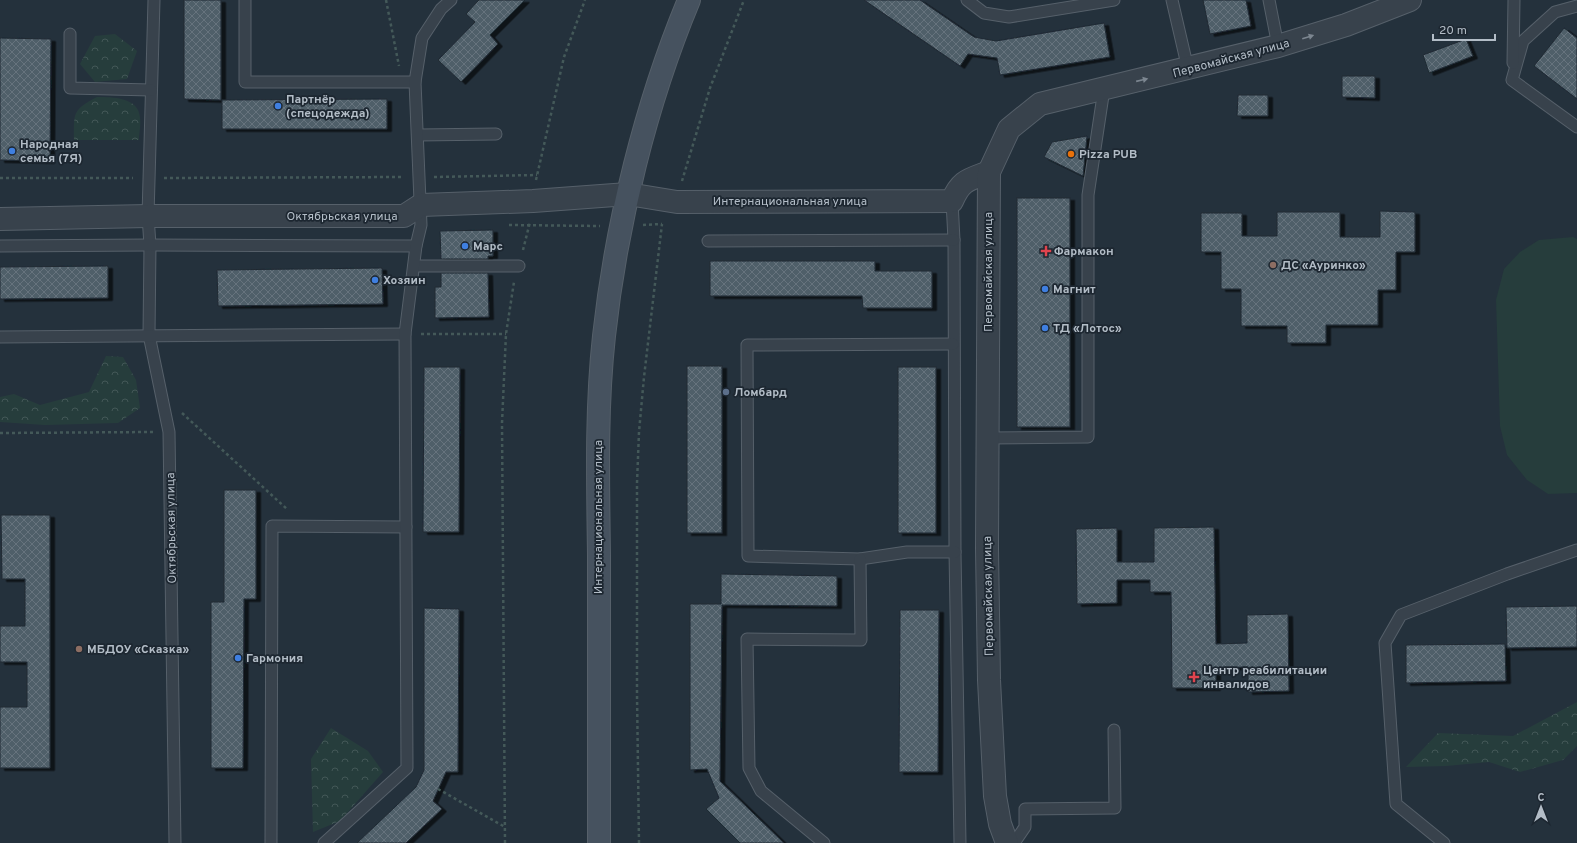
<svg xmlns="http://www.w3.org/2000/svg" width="1577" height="843" viewBox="0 0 1577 843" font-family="Overpass,sans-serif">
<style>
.forest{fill:url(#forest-crowns)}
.pitch{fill:#263d3c}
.building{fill:url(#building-cross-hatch);stroke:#1f2933;filter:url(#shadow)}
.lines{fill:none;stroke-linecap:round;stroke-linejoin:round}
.lane-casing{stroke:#56606a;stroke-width:13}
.street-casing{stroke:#56606a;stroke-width:24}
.secondary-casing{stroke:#56606a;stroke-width:24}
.path{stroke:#445959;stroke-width:2.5;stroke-dasharray:3 3;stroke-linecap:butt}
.lane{stroke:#38424c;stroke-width:11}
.street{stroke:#38424c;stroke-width:22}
.secondary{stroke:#46525f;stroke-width:22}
.oneway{fill:#7c8690}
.shop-dot{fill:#3f7fe0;stroke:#1d2731;stroke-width:1.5}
.food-dot{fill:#e8710a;stroke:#1d2731;stroke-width:1.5}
.health-dot{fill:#e0444e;stroke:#1d2731;stroke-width:1.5}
.education-dot{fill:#8d6e63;stroke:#1d2731;stroke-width:1.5}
.service-dot{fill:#5c6f8a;stroke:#1d2731;stroke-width:1.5}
.labels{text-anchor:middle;stroke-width:3.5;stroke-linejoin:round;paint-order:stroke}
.street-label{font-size:12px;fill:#b3bdc7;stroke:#1d2731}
.poi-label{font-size:12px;font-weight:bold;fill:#b3bdc7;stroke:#1d2731;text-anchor:start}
</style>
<defs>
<pattern id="forest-crowns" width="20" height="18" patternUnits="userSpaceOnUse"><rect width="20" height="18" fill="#263d3c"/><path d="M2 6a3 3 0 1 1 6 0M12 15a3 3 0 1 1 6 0" fill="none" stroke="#435757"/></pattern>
<pattern id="building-cross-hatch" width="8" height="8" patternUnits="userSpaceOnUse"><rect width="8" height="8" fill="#4f5e69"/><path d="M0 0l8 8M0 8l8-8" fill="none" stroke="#66737d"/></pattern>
<filter id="shadow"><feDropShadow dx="4.5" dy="2.5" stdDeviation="0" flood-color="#0009"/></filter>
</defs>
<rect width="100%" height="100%" fill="#24313c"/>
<g class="forest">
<polygon points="115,34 137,51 127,79 95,82 80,64 95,36"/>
<path d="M97,97c15,0 42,0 43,21 1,7 -1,15 -1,22h-65c0,-27 -2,-30 23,-43z"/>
<polygon points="106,356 123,357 136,380 140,408 118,423 45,425 0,422 0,397 14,394 40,405 89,392"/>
<polygon points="1577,702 1577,746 1563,760 1520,772 1489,762 1446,766 1406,767 1438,733 1513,736"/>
<polygon points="331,728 368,751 383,772 340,821 313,832 311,759"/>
</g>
<polygon class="pitch" points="1573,237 1577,239 1577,493 1548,494 1527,480 1507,455 1500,426 1496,300 1504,269 1520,252 1539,240"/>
<g class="building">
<polygon points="184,0 221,0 221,100 184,99"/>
<polygon points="479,0 525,0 490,35 498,44 461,82 438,60 475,22 466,14"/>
<polygon points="864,0 920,0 974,37 996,41 1104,23 1110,57 1000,75 997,58 968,54 960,66"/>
<polygon points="1203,0 1246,0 1251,26 1210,34"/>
<polygon points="1564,28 1577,38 1577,99 1534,66"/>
<polygon points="0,38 51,39 50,161 0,160"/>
<polygon points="1466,39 1473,56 1429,73 1423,55"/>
<polygon points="1342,76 1375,76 1375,98 1342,97"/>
<polygon points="1238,95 1268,95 1268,116 1237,116"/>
<polygon points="387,99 387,129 222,129 222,100"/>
<polygon points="1087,136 1083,176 1044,157 1052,142"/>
<rect x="1017" y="198" width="53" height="229"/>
<polygon points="1380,211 1415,212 1415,252 1396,252 1396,290 1378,290 1378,325 1326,325 1326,343 1287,343 1287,326 1241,326 1241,289 1221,289 1221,252 1201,252 1201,213 1242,213 1242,236 1277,236 1277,212 1340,212 1340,237 1380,237"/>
<polygon points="493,230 493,256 488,256 488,259 441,259 440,231"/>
<polygon points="710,261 875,261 875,271 932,271 932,308 863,308 862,296 710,296"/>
<polygon points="108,266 108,298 0,299 0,267"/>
<polygon points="382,268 383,304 218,306 217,270"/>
<polygon points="441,273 488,273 489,317 435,318 435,287 441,287"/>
<rect x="687" y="366" width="35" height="167"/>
<polygon points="424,367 460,367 459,532 423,532"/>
<rect x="898" y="367" width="38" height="166"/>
<polygon points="224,490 256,490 256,599 244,599 243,768 211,768 211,602 224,602"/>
<polygon points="1,515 50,515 50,768 0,768 0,707 27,707 27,662 0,662 0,626 25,626 25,579 2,579"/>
<polygon points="1214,527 1216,644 1247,643 1247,615 1288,614 1289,691 1248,692 1248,667 1216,668 1216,688 1172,688 1171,592 1150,592 1150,580 1117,580 1117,603 1077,604 1076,529 1117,528 1117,562 1154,562 1154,528"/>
<polygon points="721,574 837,576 837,606 722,605 720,781 784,843 740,843 706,809 719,798 707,769 690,770 690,604 721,604"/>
<polygon points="1577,606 1577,647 1507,648 1506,607"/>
<polygon points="424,608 459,609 458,772 446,772 433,801 442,809 406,843 357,843 416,787 424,770"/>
<polygon points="900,610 939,610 938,772 899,772"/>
<polygon points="1505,644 1506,681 1406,683 1406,645"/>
</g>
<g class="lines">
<defs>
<g id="lane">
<polyline points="154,0 148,216 150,245 149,335 169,432 175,843"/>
<polyline points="245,0 245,82 415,82"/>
<polyline points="967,0 984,13 1009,17 1114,0"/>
<polyline points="1172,0 1188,69"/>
<polyline points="1269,0 1278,46"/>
<polyline points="1577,6 1555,12 1523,41 1512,80 1577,127"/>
<polyline points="70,34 70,88 151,90"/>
<polyline points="1513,63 1514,0"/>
<polyline points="418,135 496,134"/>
<polyline points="952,201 954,240 955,552 960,843"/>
<polyline points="708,241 954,240"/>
<polyline points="0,246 150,245 416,246"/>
<polyline points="414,266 519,266"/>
<polyline points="0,337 405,334"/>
<polyline points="953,344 747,345 748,556 860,559 907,552 955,552"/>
<polyline points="987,438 1088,437 1088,195 1104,89"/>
<polyline points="271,843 272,526 406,527"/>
<polyline points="324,843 407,768 405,334 416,246 421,225 415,82 422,38 441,9 451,0"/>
<polyline points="824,843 761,791 749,768 747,639 861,640 860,559"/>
<polyline points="1014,843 1025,827 1025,809 1115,808 1114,730"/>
<polyline points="1444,843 1396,804 1385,643 1401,615 1507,574 1577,550"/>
</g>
<g id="street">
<path d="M0,219l148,-3h256l17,-11 112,-4 95,-7 49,8 275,-1c9,-21 16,-21 37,-29"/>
<polyline points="1007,843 1000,824 995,796 989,680 987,548 989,172 1009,129 1040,104 1278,46 1346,25 1410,0"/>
</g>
<path id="secondary" d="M599,843c0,-96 0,-192 0,-288 -1,-73 -3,-146 5,-219 12,-111 42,-233 85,-336"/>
</defs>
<use href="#lane" class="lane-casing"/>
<use href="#street" class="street-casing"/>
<use href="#secondary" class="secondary-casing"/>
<g class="path">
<polyline points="386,0 399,66"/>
<polyline points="434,177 537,175"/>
<polyline points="0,178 133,178"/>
<polyline points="164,178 403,177"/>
<polyline points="536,180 564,57 585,0"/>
<polyline points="682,181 710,88 744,0"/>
<polyline points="509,225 600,226"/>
<polyline points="643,225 662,224"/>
<polyline points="523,250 530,222"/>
<polyline points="421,334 506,334"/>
<polyline points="182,413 288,510"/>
<polyline points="0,433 153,432"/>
<polyline points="438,789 505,827"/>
<polyline points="505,843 502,423 506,334 514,282"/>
<polyline points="639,843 637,694 637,483 639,432 644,377 662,224"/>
</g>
<use href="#lane" class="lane"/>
<use href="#street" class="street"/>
<use href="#secondary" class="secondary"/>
</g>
<defs><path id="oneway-solid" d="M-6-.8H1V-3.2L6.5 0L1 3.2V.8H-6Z"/></defs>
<g class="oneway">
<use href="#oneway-solid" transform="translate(1308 37) rotate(-17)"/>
<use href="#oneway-solid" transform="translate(1142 80) rotate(-13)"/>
</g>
<g class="shop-dot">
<circle cx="278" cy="106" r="4"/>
<circle cx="12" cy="151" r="4"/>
<circle cx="465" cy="246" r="4"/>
<circle cx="375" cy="280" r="4"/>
<circle cx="1045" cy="289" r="4"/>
<circle cx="1045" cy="328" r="4"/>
<circle cx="238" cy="658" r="4"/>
</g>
<circle class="food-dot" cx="1071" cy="154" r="4"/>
<g class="health-dot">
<path d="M1044 245h4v4h4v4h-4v4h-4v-4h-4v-4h4z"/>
<path d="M1192 671h4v4h4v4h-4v4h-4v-4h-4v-4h4z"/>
</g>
<g class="education-dot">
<circle cx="1273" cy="265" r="4"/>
<circle cx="79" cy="649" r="4"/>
</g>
<circle class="service-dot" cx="726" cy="392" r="4"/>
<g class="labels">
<g class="street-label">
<text transform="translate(1231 58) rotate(-15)" y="4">Первомайская улица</text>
<text x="790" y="205">Интернациональная улица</text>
<text x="342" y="220">Октябрьская улица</text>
<text transform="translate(988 272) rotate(-90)" y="4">Первомайская улица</text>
<text transform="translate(598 517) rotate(-90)" y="4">Интернациональная улица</text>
<text transform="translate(171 528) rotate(-91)" y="4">Октябрьская улица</text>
<text transform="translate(988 596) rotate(-91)" y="4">Первомайская улица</text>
</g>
<g class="poi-label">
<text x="286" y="103">Партнёр<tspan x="286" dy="14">(спецодежда)</tspan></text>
<text x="20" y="148">Народная<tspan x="20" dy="14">семья (7Я)</tspan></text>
<text x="1079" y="158">Pizza PUB</text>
<text x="473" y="250">Марс</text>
<text x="1054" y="255">Фармакон</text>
<text x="1281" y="269">ДС «Ауринко»</text>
<text x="383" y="284">Хозяин</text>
<text x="1053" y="293">Магнит</text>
<text x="1053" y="332">ТД «Лотос»</text>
<text x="734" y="396">Ломбард</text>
<text x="87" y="653">МБДОУ «Сказка»</text>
<text x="246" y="662">Гармония</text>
<text x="1203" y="674">Центр реабилитации<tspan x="1203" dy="14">инвалидов</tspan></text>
</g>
</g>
<g transform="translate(1541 807)" stroke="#1d2731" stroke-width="3" paint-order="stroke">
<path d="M0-3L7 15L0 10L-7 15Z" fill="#b3bdc7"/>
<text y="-6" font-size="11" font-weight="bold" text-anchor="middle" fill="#b3bdc7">С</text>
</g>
<path d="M1433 34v6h62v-6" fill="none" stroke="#b3bdc7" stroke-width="2"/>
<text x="1439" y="34" font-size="12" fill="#b3bdc7" stroke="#1d2731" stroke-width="3" paint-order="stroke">20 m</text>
</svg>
